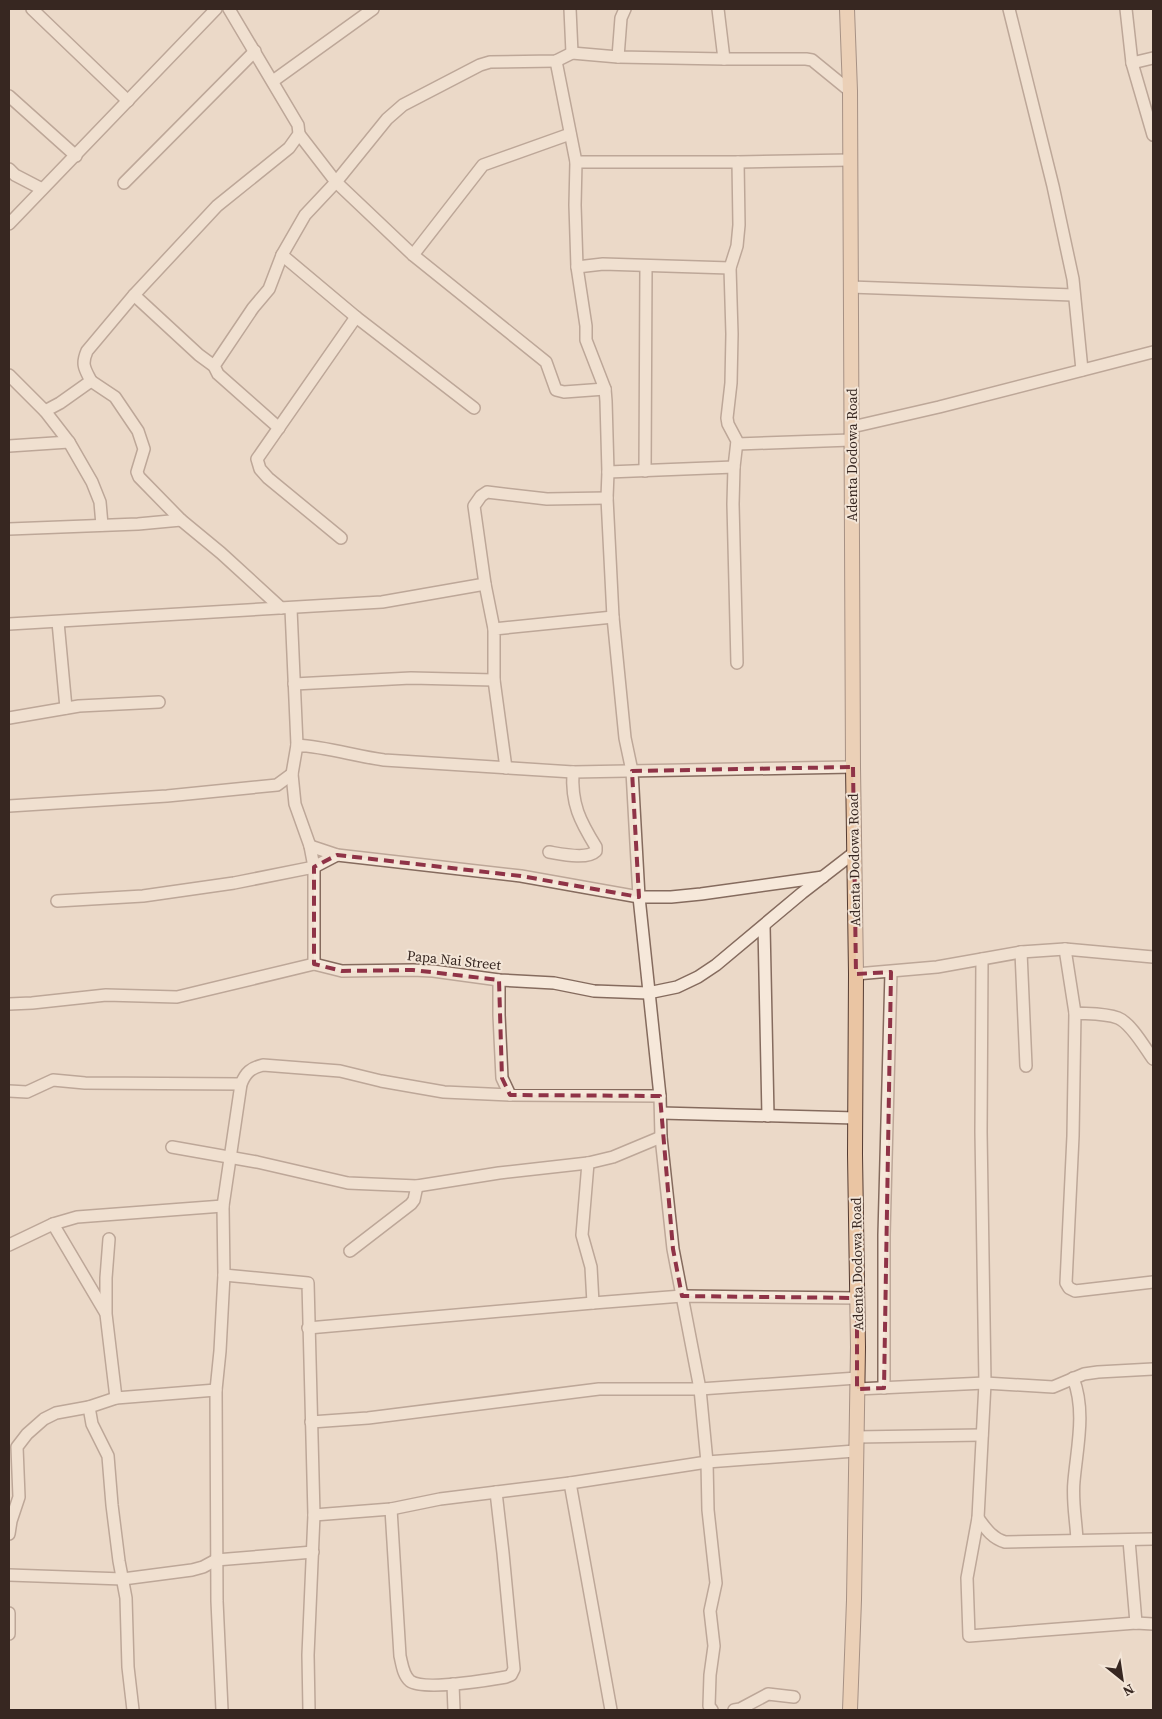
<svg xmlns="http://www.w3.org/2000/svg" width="1162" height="1719" viewBox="0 0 1162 1719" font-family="'Source Serif 4',serif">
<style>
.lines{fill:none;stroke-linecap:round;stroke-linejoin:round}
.minor-casing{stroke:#856b5e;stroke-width:14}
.major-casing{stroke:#543b32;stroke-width:16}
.minor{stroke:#f6e8da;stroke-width:11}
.major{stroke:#eac5a3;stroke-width:14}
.marked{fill:none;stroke:#8f3347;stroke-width:4;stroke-dasharray:10 6;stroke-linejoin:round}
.labels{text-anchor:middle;stroke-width:4;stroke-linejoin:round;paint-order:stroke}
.street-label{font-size:14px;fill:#372721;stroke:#f3e5d7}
</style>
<rect width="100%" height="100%" fill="#ebd9c8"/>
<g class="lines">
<defs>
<g id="minor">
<polyline points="32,9 128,101"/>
<polyline points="570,9 572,53"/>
<polyline points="718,9 724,59"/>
<polyline points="1009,9 1053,186 1073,279 1082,370"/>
<polyline points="1126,9 1132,63 1153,135"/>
<polyline points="618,57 621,18 625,9"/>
<polyline points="556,61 576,162 575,205 577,267 586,326 586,340 605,389 606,401 608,472 607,498 613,617 625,738 632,771 639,897 660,1096 661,1137 673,1249 700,1389 707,1462 708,1510 716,1583 710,1611 714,1646 710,1675 709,1706 712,1710"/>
<polyline points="1132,63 1153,58"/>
<polyline points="273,81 373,9"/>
<polyline points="9,96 76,156"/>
<polyline points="299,134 336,182 413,255 546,362 556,390 564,392 605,389"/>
<polyline points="576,162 738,162 850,160"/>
<polyline points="9,169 15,175 42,189"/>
<polyline points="124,183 255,51"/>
<polyline points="9,224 216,9"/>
<polyline points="282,255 356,317 474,408"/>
<polyline points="413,255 483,165 570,134"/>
<polyline points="577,267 603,264 730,268"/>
<polyline points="850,287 1073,295"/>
<polyline points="134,295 199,355 214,366 218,374 279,428"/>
<polyline points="214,366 253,308 269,289 282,255 305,215 336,182 387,119 403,105 480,65 490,62 556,61 572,53 618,57 724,59 806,59 812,60 850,91"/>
<polyline points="9,375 45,411 69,442 92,482 100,502 102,525"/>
<path d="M91,381c-6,-12 -10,-16 -4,-30l47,-56 83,-89 72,-58 10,-14 -1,-9 -69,-116"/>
<polyline points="45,411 60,403 91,381 115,397 138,431 144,449 137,472 139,477 181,520 221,553 281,608"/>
<polyline points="852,427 939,407 1153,352"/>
<polyline points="737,444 851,440"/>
<polyline points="9,446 69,442"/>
<polyline points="645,471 646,266"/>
<polyline points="608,472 734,467"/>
<polyline points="9,529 138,524 181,520"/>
<polyline points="341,538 268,478 260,469 257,459 356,317"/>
<polyline points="485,584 494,629"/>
<polyline points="291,609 297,745"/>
<polyline points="58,622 66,708"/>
<polyline points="9,624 382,602 485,584 474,506 481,496 487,492 547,499 607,498"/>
<polyline points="737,663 733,504 734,467 737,441 728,424 727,418 731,383 732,334 730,268 737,246 739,225 738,162"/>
<polyline points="294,684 411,678 494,680"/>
<polyline points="9,718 79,706 159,702"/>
<polyline points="506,768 494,680 494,629 613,617"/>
<polyline points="9,806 167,796 277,785 292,774"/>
<polyline points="310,846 337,855 521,876 639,897 671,897 701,894 823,877"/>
<path d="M549,852c12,2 38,8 47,-1v-4c-16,-26 -25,-43 -23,-75"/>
<polyline points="57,901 143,896 234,883 314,867 337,855"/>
<polyline points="764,926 768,1116"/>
<polyline points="1065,949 1075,1013 1073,1136 1066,1283 1069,1288 1075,1291 1153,1282"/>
<polyline points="1021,952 1026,1066"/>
<polyline points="982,959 981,1132 985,1383 978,1518 967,1578 969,1636 1136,1623 1153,1624"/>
<path d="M314,964v-97l-4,-21 -15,-42 -3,-30 5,-29c30,2 58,11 87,15l189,12 280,-5"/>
<polyline points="856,974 937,967 1021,952 1065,949 1153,957"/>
<polyline points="499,980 499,1015 502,1078 510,1095"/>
<polyline points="9,1004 32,1003 106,995 177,997 314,964 342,971 413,970 433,971 499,980 554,983 594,991 648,993 677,987 698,977 716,965 802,893 855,852"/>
<path d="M1075,1013c13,1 30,0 43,5 13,5 27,30 35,41"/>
<polyline points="9,1091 27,1092 53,1080 85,1083 241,1084"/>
<polyline points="661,1113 856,1118"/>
<polyline points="172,1147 257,1162 348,1183 417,1186 499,1173 588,1163 613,1157 661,1137"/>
<polyline points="588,1163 582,1235 591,1267 593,1303 682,1296 857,1298"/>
<polyline points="53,1224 105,1312"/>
<polyline points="109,1239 106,1278 106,1314 116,1398"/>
<polyline points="9,1245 53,1224 77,1217 223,1206"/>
<polyline points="350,1251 411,1204 414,1200 417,1186"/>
<polyline points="308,1328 593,1303"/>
<path d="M1073,1378c13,33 4,69 1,103 -2,20 2,39 3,59"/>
<polyline points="884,1388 884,1235 891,972"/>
<polyline points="857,1389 985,1383 1053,1387 1084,1374 1098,1372 1153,1369"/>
<polyline points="89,1407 92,1424 108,1456 112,1505 119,1561 126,1598 128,1667 133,1710"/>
<polyline points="311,1422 368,1418 599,1389 700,1389 857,1378"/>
<polyline points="856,1437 982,1435"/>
<polyline points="570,1483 611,1710"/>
<path d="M391,1509l9,147c2,8 3,19 10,25 14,10 78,-1 96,-4l5,-2 3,-6 -11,-116 -7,-61"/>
<polyline points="314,1515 391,1509 440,1499 570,1483 707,1462 855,1451"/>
<path d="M978,1518c8,11 14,20 27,24l148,-3"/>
<polyline points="9,1534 11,1521 19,1497 17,1447 27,1434 44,1419 56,1413 89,1407 116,1398 216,1390"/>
<polyline points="1129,1540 1136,1623"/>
<polyline points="9,1575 123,1579 192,1570 203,1567 216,1560 313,1552"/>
<polyline points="9,1613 9,1634"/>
<polyline points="453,1684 454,1710"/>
<polyline points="222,1710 217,1601 216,1390 220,1351 224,1275"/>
<path d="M309,1710l-1,-55 6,-140 -6,-232 -84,-8 -1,-69 18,-122c5,-12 10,-16 22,-19l77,6 41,10 63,11 66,3 150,1"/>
<polyline points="734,1710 740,1709 768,1694 794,1697"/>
</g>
<polyline id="major" points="847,9 850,91 853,767 856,974 855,1154 858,1347 854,1600 850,1710"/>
</defs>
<use href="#minor" class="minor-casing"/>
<use href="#major" class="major-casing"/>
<use href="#minor" class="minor"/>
<use href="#major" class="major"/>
</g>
<path d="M0 0H1162V1719H0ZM853,767l3,207 35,-2 -7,416 -27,1v-91l-175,-2 -9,-47 -13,-153 -150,-1 -8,-17 -3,-98 -86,-10 -71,1 -28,-7v-97l23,-12 184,21 118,21 -7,-126z" fill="#ebd9c8" fill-opacity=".55" fill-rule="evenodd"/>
<path class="marked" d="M853,767l3,207 35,-2 -7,416 -27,1v-91l-175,-2 -9,-47 -13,-153 -150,-1 -8,-17 -3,-98 -86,-10 -71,1 -28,-7v-97l23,-12 184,21 118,21 -7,-126z"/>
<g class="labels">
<g class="street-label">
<text transform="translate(852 455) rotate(-90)" y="5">Adenta Dodowa Road</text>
<text transform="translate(854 860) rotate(-91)" y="5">Adenta Dodowa Road</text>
<text transform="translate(454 960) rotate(6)" y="5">Papa Nai Street</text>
<text transform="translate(857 1264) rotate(-91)" y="5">Adenta Dodowa Road</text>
</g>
</g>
<rect width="1162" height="1719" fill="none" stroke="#372721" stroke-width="20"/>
<g transform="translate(1122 1679) rotate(150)" stroke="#f3e5d7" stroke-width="4" paint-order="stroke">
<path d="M0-4L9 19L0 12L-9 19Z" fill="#372721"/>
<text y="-8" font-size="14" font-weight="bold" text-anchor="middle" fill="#372721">N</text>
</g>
</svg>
